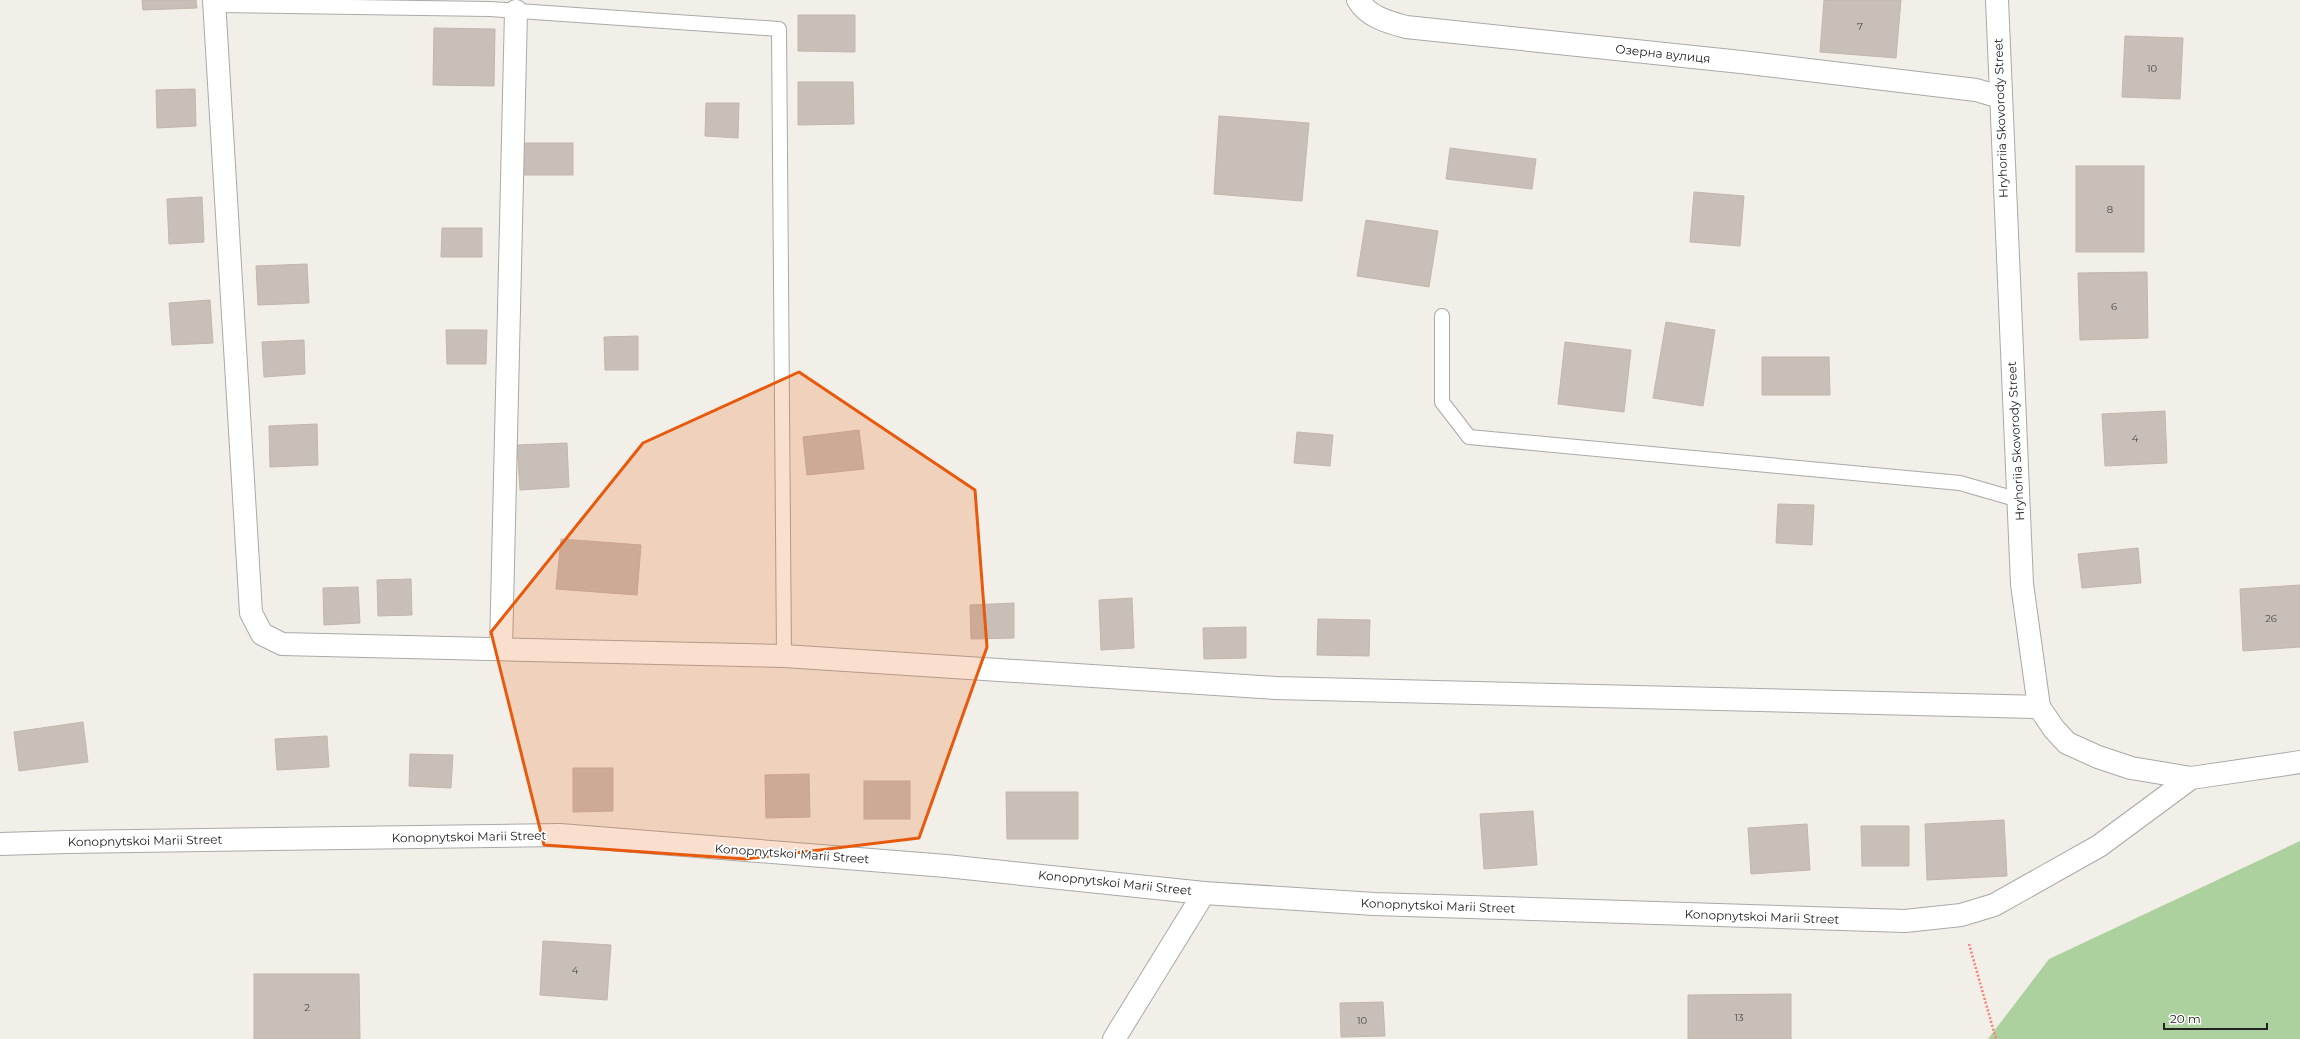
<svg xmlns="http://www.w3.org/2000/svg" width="2300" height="1039" viewBox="0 0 2300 1039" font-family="Montserrat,sans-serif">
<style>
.forest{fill:#add19e}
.building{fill:#c7bfb8;stroke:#c4b6ab}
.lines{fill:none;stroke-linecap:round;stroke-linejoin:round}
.lane-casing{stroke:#a9a9a9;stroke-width:16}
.street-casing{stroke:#a9a9a9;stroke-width:24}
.path{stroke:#fa8072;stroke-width:2.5;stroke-dasharray:2 2;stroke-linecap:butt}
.lane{stroke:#fff;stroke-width:14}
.street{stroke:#fff;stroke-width:22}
.marked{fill:#e8590c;fill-opacity:0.2;stroke:#e8590c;stroke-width:3;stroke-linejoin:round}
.labels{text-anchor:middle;stroke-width:3.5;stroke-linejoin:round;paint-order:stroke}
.number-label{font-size:10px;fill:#4b4948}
.street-label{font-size:12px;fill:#222;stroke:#fff}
</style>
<rect width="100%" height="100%" fill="#f2efe9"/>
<polygon class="forest" points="2300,841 2300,1039 1988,1039 2049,959"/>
<g class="building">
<polygon points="142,0 196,0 197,8 143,10"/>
<polygon points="1824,0 1901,0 1896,58 1820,52"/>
<polygon points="798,15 855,15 855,52 798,51"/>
<polygon points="434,28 495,29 494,86 433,85"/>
<polygon points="2125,36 2183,38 2180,99 2122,97"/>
<polygon points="798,82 853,82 854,124 798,125"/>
<polygon points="195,89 196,126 157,128 156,90"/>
<polygon points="706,103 739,103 738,138 705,136"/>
<polygon points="1219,116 1309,123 1302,201 1214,194"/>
<rect x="522" y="143" width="51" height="32"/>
<polygon points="1450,148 1536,159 1532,189 1446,179"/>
<rect x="2076" y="166" width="68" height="86"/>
<polygon points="1694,192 1744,196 1740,246 1690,242"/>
<polygon points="202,197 204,242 169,244 167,199"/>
<polygon points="1366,220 1438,231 1429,287 1357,276"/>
<polygon points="442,228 482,228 482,257 441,257"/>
<polygon points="307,264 309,303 258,305 256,266"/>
<polygon points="2147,272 2148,338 2080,340 2078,273"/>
<polygon points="210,300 213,343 172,345 169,303"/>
<polygon points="1666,322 1715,330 1703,406 1653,398"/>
<polygon points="446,330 487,330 486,364 447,364"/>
<polygon points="638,336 638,370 605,370 604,337"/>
<polygon points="304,340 305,374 264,377 262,342"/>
<polygon points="1565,342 1631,350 1624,412 1558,404"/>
<polygon points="1762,357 1829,357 1830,395 1762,395"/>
<polygon points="2165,411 2167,463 2105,466 2102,414"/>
<polygon points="317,424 318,465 270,467 269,426"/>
<polygon points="859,430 864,469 807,475 803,437"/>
<polygon points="1297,432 1333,435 1330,466 1294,463"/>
<polygon points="567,443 569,487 520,490 517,445"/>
<polygon points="1778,504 1814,505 1812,545 1776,543"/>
<polygon points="561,539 641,545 637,595 556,589"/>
<polygon points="2138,548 2141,583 2082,588 2078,554"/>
<polygon points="411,579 412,615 378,616 377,580"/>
<polygon points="2300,585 2300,647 2243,651 2240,589"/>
<polygon points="358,587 360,623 324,625 323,588"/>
<polygon points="1132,598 1134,648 1101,650 1099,600"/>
<polygon points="1014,603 1014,638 971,639 970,605"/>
<polygon points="1318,619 1370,620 1369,656 1317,655"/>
<polygon points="1246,627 1246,658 1204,659 1203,628"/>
<polygon points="83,722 88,762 19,771 14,732"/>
<polygon points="327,736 329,767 277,770 275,739"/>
<polygon points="410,754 453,755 451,788 409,786"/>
<polygon points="573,768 613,768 613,811 573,812"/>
<polygon points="809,774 810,817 766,818 765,775"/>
<rect x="864" y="781" width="46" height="38"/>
<polygon points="1006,792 1078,792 1078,839 1007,839"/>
<polygon points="1533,811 1537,865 1484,869 1480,814"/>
<polygon points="2004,820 2007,876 1927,880 1925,824"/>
<polygon points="1807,824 1810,870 1751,874 1748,828"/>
<polygon points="1861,826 1909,826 1909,866 1862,866"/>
<polygon points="543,941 611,945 607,1000 540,995"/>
<polygon points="254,974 359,974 360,1039 254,1039"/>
<polygon points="1791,994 1791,1039 1688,1039 1688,995"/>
<polygon points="1383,1002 1385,1036 1341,1037 1340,1003"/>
</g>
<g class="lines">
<defs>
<g id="lane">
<polyline points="214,5 490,9 779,29 784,656"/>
<polyline points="1442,316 1442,402 1469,437 1960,483 2019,500"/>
</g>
<g id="street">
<polyline points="214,0 251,613 262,634 282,644 784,656 1276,688 2039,707"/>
<path d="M1358,0c10,17 30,22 48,27l335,35 235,28 24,7"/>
<polyline points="1997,0 2022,584 2039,707 2054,729 2067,743 2098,757 2131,768 2191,778 2300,762"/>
<polyline points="501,649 516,11"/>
<polyline points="0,844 67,842 560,835 946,866 1204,893 1374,904 1905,921 1961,915 1994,905 2099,846 2191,778"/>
<polyline points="1114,1039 1204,893"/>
</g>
</defs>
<use href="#lane" class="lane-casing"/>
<use href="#street" class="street-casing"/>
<polyline class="path" points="1969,944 1996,1039"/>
<use href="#lane" class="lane"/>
<use href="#street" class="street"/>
</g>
<path class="marked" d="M799,372l176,118 12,157 -68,191 -174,21 -201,-14 -53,-213 152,-189z"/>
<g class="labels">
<g class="number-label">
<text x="1860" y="30">7</text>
<text x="2152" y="72">10</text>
<text x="2110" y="213">8</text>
<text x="2114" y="310">6</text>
<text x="2135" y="442">4</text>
<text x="2271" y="622">26</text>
<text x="575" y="974">4</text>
<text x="307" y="1011">2</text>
<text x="1739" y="1021">13</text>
<text x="1362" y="1024">10</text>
</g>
<g class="street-label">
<text transform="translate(1663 54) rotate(6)" y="4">Озерна вулиця</text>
<text transform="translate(2001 118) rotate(-92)" y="4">Hryhoriia Skovorody Street</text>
<text transform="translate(2016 441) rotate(-93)" y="4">Hryhoriia Skovorody Street</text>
<text transform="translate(469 837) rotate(-1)" y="4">Konopnytskoi Marii Street</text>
<text transform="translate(145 841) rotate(-1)" y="4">Konopnytskoi Marii Street</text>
<text transform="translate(792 854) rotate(4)" y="4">Konopnytskoi Marii Street</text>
<text transform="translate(1115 883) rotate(6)" y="4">Konopnytskoi Marii Street</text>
<text transform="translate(1438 906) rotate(2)" y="4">Konopnytskoi Marii Street</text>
<text transform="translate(1762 917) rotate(2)" y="4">Konopnytskoi Marii Street</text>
</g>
</g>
<path d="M2164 1023v6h103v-6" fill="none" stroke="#222222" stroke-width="2"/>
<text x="2170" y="1023" font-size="12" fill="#222222" stroke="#ffffff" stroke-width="3" paint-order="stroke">20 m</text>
</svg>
